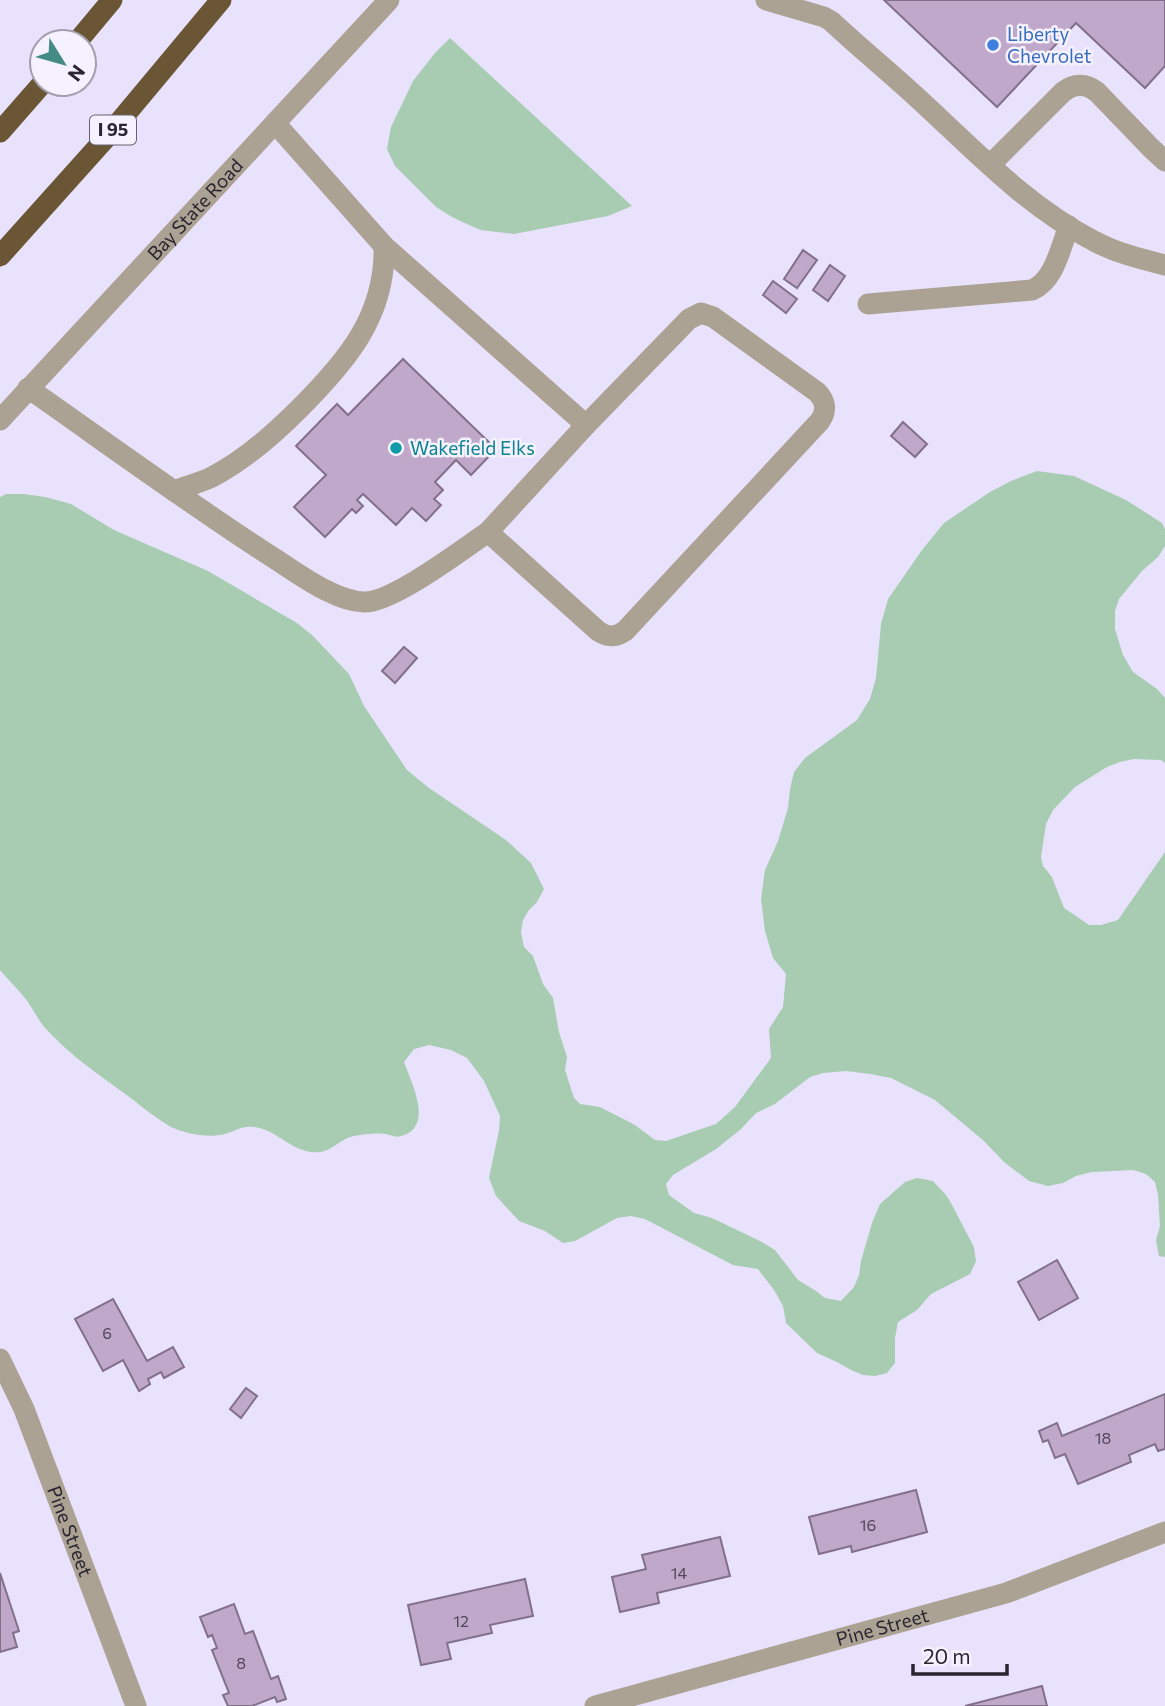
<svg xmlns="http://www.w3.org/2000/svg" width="1165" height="1706" viewBox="0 0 1165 1706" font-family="Commissioner,sans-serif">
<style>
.green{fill:#a7ccb1}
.building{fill:#c0a8cb;stroke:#82708a;stroke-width:2}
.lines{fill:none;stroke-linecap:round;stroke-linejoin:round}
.minor{stroke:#aca293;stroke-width:21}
.highway{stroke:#6a5534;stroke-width:21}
.shop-dot{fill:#3f7fe0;stroke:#f5f1ff;stroke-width:2.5}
.culture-dot{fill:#0f9aa8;stroke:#f5f1ff;stroke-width:2.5}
.labels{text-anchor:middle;stroke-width:5;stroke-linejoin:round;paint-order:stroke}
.number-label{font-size:16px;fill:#4f4658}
.shield{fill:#f5f1ff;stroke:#66626f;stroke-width:2}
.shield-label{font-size:18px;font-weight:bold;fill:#292531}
.shop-label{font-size:19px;fill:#366cbe;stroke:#f5f1ff;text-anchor:start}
.street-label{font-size:19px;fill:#292531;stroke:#f5f1ff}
.culture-label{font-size:19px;fill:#0d838f;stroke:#f5f1ff;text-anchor:start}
</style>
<rect width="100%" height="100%" fill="#e9e2fc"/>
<g class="green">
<polygon points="450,38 632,206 608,216 514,234 480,230 452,217 436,207 395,166 387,149 391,127 413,81 435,53"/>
<path d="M1037,471l37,5 52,24 36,23 3,6v17l-7,11 -16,14 -23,28 -4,12v18l8,26 10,17 24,17 8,9v65l-4,-3 -27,-1 -14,3 -13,5 -32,20 -22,23 -7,14 -5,33 2,9 9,11 12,31 25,17h12l17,-5 47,-68v405l-6,-1 -3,-16 4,-14 -2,-31 -3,-13 -9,-8 -13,-4 -41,2 -16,4 -13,7 -15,3 -19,-5 -25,-19 -20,-21 -49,-41 -44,-22 -21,-4 -24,-3 -23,2 -13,4 -35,27 -19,9 -15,16 -25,20 -43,26 -7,9 3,11 25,18 18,5 48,23 15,9 23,30 18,11 9,7 16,3 13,-14 5,-12 2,-14 11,-38 8,-19 25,-22 12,-4 16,3 13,14 5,8 23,44 2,14 -6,13 -39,20 -14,16 -19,12 -3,16v25l-8,10 -12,3 -12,-1 -12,-5 -12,-7 -22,-10 -31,-30 -3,-17 -9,-16 -16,-21 -25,-4 -88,-46 -14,-3 -14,2 -42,23 -12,2 -18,-12 -26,-10 -23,-25 -7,-18 10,-48 1,-14 -16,-35 -17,-23 -16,-8 -22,-5 -15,4 -10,13c7,20 31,65 -3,74 -5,2 -10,-1 -15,-2 -11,-1 -21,0 -32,2 -16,3 -23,19 -43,16 -21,-2 -37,-24 -58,-25 -12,-1 -14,3 -25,6 -16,6 -42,1 -57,-6 -17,-10 -32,-23 -47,-34 -28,-20 -55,-39 -78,-64 -7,-8 -12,-18 -18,-27 -8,-11 -19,-21 -28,-32v-473l6,-3h18l21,3 26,7 43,26 94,41 89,52 16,13 36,38 15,32 43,64 22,18 77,52 25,23 13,26 -7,13 -8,8 -6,10 -2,12 3,15 9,9 10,28 10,14 6,34 8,25 -2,13 9,28 6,6 20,3 35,18 20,15 11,1 50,-17 19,-17 36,-49 -2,-29 14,-22 3,-33 -13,-16 -8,-27 -4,-32 4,-29 13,-29 10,-33 2,-19 4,-17 11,-14 52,-38 13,-21 6,-21 5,-54 7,-25 34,-49 22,-27 46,-31 21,-11z"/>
</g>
<g class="building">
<polygon points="884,0 1165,0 1165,66 1145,88 1076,23 997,107"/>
<polygon points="803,250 817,260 797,288 784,279"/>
<polygon points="830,265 845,276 828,301 813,290"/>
<polygon points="773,281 797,299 786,313 763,295"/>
<polygon points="403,359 496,449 471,475 456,460 435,482 443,490 434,499 441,505 426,521 412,508 396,525 363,494 357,500 363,506 356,513 352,509 325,537 294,507 326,475 296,446 337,404 348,415"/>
<polygon points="903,422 927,444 915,457 891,436"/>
<polygon points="404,647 417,658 395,683 382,671"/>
<polygon points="1057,1260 1078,1298 1039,1320 1018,1282"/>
<polygon points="113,1299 147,1361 173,1347 184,1367 164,1378 161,1372 148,1379 150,1384 139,1391 123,1360 103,1371 75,1319"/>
<polygon points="246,1388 257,1396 241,1418 230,1409"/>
<polygon points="1165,1394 1165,1449 1158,1451 1155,1444 1129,1455 1131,1462 1078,1484 1065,1454 1055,1458 1048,1440 1043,1442 1039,1431 1057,1423 1062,1436"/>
<polygon points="916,1490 927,1532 852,1552 851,1546 819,1554 809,1517"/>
<polygon points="720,1537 730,1576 657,1593 659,1603 620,1612 612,1577 646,1569 642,1555"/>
<polygon points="0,1573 19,1631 13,1633 17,1647 0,1652"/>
<polygon points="525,1579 533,1616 490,1625 492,1633 447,1643 451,1659 421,1665 408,1605"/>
<polygon points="234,1604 245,1634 253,1631 271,1679 278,1676 286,1699 277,1702 275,1697 252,1706 228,1706 223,1695 229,1693 212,1650 217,1648 212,1635 208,1637 200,1617"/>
<polygon points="1042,1686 1047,1706 965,1706"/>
</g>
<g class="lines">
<g class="minor">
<path d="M766,0l58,17 7,4c30,28 62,54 92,82 54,50 105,104 171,138 22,12 47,18 71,24"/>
<path d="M990,165l73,-73c11,-9 23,-9 34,0l54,56 14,13"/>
<path d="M868,304l164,-14c23,-10 28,-42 37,-64"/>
<path d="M28,388c80,56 159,114 241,167 26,16 64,46 95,47 28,1 99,-53 124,-70l110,99c10,7 18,6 27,0l195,-210c7,-10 6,-20 -3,-29l-104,-75 -12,-4 -12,6 -103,106 -202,-179 -109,-123"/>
<path id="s1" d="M0,420l389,-420"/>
<path d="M174,491c12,-5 25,-8 36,-13 34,-17 63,-43 89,-69 47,-47 87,-93 85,-163"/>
<polyline points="488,532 586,425"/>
<path id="s2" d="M0,1359l24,50 112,297"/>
<path id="s3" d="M595,1706l411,-113 159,-61"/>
</g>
<g class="highway">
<polyline points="77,42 112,0"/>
<polyline points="0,132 42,84"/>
<polyline points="0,256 105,139 221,0"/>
</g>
</g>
<circle class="shop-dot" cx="993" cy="45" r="7"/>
<circle class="culture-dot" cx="396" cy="448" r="7"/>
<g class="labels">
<g class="number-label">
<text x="107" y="1339">6</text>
<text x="1103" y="1444">18</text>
<text x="868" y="1531">16</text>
<text x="679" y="1579">14</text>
<text x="461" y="1627">12</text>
<text x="241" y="1669">8</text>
</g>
<rect class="shield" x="90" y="115.5" width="46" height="29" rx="5"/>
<g class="shield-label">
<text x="113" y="136">I 95</text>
</g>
<g class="shop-label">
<text x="1007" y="41">Liberty<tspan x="1007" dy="22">Chevrolet</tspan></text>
</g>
<g class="street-label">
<text dy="7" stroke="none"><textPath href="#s1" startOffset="287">Bay State Road</textPath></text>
<text dy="7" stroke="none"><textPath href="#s2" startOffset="186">Pine Street</textPath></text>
<text dy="7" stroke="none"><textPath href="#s3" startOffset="298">Pine Street</textPath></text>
</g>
<g class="culture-label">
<text x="410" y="455">Wakefield Elks</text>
</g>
</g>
<g transform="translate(63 63) rotate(127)"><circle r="33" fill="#f5f1ff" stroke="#a39fad" stroke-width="2"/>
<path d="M0-5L12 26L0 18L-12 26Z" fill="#448b85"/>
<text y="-10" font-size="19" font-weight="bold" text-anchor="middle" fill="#292531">N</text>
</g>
<path d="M913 1664v10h94v-10" fill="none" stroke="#292531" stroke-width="3.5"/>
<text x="923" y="1664" font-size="21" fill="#292531" stroke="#f5f1ff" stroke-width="5" paint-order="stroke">20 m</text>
</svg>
